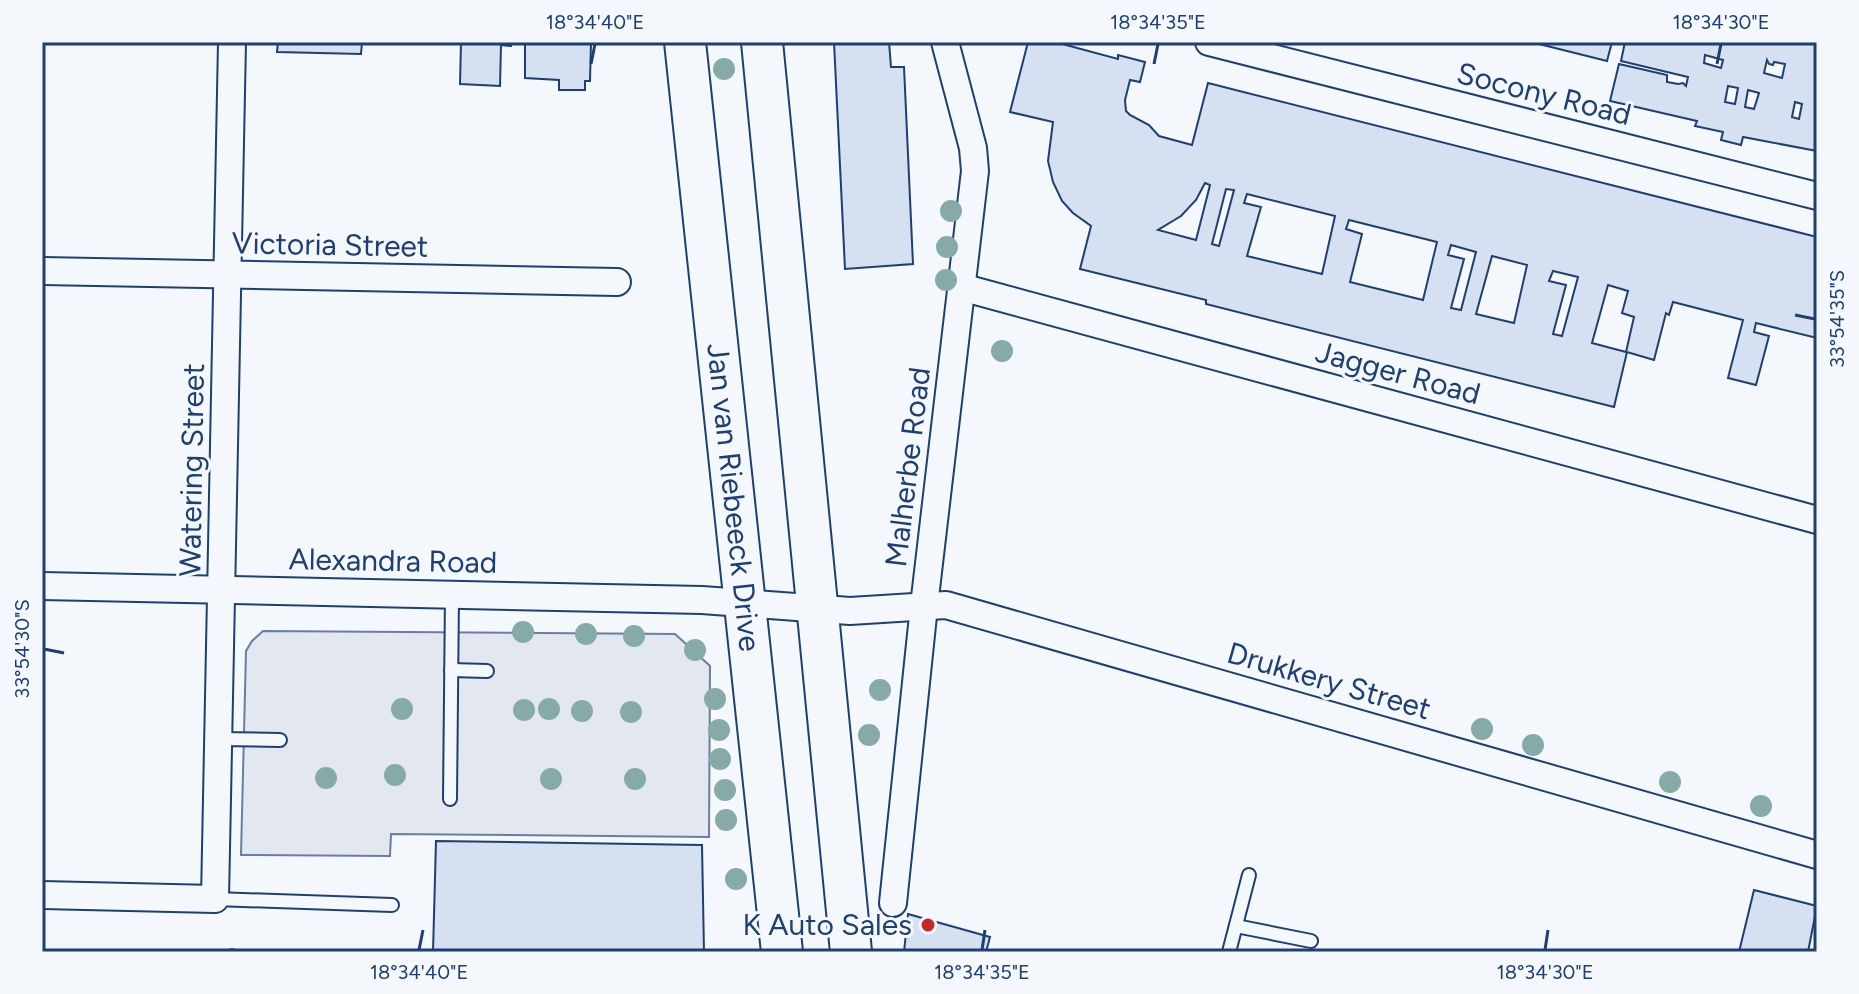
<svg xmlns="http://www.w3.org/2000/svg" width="1859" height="994" viewBox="0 0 1859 994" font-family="Figtree,sans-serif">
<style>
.parking{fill:#e3e8f0;stroke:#687fa3;stroke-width:2}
.building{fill:#d5e0f0;stroke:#1d3f73;stroke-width:2;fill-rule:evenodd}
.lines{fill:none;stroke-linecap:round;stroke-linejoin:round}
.lane-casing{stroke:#1d3f73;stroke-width:16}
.street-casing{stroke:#1d3f73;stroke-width:30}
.primary-casing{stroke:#1d3f73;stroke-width:44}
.path{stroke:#5e769c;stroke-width:5;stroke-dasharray:6 4;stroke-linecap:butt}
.lane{stroke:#f4f7fb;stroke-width:12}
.street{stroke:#f4f7fb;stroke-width:26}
.primary{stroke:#f4f7fb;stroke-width:40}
.tree{fill:#86aba6}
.ticks{fill:none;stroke:#1d3f73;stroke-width:3}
.poi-dot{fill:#c62828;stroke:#f4f7fb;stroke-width:3}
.labels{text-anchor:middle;stroke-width:6;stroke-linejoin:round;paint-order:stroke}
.street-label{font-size:30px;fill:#1d3f73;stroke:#f4f7fb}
.poi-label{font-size:30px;fill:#1d3f73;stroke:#f4f7fb;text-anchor:end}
.neatline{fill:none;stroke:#1d3f73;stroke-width:3}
.ticks-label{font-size:20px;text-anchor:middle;fill:#1d3f73}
</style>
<rect width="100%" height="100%" fill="#f4f7fb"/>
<polygon class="parking" points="263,631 675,634 710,666 709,837 391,834 390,856 241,855 246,651 252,641"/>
<g class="building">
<polygon points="278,42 362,42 361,54 277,52"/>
<polygon points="461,42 511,42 511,46 501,45 500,86 460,84"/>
<polygon points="525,42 591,42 590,81 585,81 585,90 559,90 559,80 525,78"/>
<polygon points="834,42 889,42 891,67 904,67 913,264 845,269"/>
<path d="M1028,42h27l63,17v-4l27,7 -5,20 -10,-2 -5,20 1,11 4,4 19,10 10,11 33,9 16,-62 609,154v101l-61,-15 -2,9 15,4 -13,49 -28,-7 15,-58 -70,-18 -4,13 -3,-2 -12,47 -27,-8 -13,55 -408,-103v-4l-126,-31 11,-43 -18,-13 -11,-12 -9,-19 -5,-21 5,-39 -43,-10zM1205,183l5,2 -14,55 -38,-10 23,-14 15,-16zM1226,189l8,1 -15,56 -7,-2zM1247,194l88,22 -13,58 -75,-18 14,-49 -17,-4zM1349,220l88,22 -14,58 -73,-18 12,-48 -16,-5zM1451,245l25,7 -15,58 -10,-2 13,-49 -16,-4zM1492,256l35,9 -13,58 -38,-9zM1553,271l25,6 -16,59 -9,-2 13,-49 -17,-4zM1608,285l20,6 -6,22 12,4 -8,35 -34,-9z"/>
<polygon points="1531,42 1612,42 1607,61"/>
<path d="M1625,42h192v109l-74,-14 -2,8 -20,-5 2,-8 -28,-6 2,-5 -87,-20 9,-37 48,11v7l11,2 5,-1 3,3 2,-9 -67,-16zM1705,55l18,5 -2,8 -17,-5zM1767,60l2,4 4,1 1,-3 11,2 -3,14 -18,-5zM1728,86l10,2 -3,16 -10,-2zM1748,90l11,3 -5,16 -9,-2zM1795,102l7,2 -3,15 -7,-2z"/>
<polygon points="436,841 702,845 704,952 433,952"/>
<polygon points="1754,890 1817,906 1808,952 1739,952"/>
<polygon points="908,914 990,937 986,952 904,952"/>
</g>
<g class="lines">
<defs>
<g id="lane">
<polyline points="451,670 487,671"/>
<polyline points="218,739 280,740"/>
<polyline points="450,799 452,594"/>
<polyline points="215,899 392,905"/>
<polyline points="1236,926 1311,941"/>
<polyline points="1229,952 1249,875"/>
</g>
<g id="street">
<polyline points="1209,42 1817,196"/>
<polyline points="42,271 617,282"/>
<polyline points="961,287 1817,520"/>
<polyline points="42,586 702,600 850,611 946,605 1817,855"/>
<polyline points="42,895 215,899 232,42"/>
<polyline points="893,903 924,606 975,171 973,148 945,42"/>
</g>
<g id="primary">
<path id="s1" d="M685,42l97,910"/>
<polyline points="762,42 851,952"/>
</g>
</defs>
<use href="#lane" class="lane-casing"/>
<use href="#street" class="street-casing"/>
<use href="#primary" class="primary-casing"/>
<polyline class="path" points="232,952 232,948"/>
<use href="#lane" class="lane"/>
<use href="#street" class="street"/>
<use href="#primary" class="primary"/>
</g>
<g class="tree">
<circle cx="724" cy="69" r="11"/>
<circle cx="951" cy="211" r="11"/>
<circle cx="947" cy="247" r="11"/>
<circle cx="946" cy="280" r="11"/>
<circle cx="1002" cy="351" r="11"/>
<circle cx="523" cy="632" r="11"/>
<circle cx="586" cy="634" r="11"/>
<circle cx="634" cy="636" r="11"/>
<circle cx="695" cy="650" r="11"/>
<circle cx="880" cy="690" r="11"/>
<circle cx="715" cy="699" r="11"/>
<circle cx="402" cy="709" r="11"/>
<circle cx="549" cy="709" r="11"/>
<circle cx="524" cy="710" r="11"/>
<circle cx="582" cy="711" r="11"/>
<circle cx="631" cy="712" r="11"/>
<circle cx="1482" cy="729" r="11"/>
<circle cx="719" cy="730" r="11"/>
<circle cx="869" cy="735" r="11"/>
<circle cx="1533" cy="745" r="11"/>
<circle cx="720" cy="759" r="11"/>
<circle cx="395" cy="775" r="11"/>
<circle cx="326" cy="778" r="11"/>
<circle cx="551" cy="779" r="11"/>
<circle cx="635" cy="779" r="11"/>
<circle cx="1670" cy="782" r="11"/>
<circle cx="725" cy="790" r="11"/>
<circle cx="1761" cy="806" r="11"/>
<circle cx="726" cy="820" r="11"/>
<circle cx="736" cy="879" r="11"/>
</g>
<path class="ticks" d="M591,64l4,-20M1154,64l4,-20M1717,64l4,-20M1795,315l20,4M44,649l20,4M419,950l4,-20M982,950l3,-20M1545,950l3,-20"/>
<circle class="poi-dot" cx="928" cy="925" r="8"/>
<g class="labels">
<g class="street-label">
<text transform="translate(1544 94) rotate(14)" y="10">Socony Road</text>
<text transform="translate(330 245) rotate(1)" y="10">Victoria Street</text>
<text transform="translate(1398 373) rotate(15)" y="10">Jagger Road</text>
<text transform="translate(908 467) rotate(-83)" y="10">Malherbe Road</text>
<text transform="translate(192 470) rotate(-89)" y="10">Watering Street</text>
<text dy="10" stroke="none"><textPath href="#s1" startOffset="458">Jan van Riebeeck Drive</textPath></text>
<text transform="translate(393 561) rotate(1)" y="10">Alexandra Road</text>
<text transform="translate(1329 681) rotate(16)" y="10">Drukkery Street</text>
</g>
<g class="poi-label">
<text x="912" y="935">K Auto Sales</text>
</g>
</g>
<rect width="1859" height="994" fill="none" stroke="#f4f7fb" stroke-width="88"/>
<rect x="44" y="44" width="1771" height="906" class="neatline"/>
<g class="ticks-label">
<text x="595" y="29">18°34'40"E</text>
<text x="1158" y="29">18°34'35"E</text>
<text x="1721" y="29">18°34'30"E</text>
<text transform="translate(1837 319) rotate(-90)" y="7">33°54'35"S</text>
<text transform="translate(22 649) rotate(-90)" y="7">33°54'30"S</text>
<text x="419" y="979">18°34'40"E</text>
<text x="982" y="979">18°34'35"E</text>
<text x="1545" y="979">18°34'30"E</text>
</g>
</svg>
